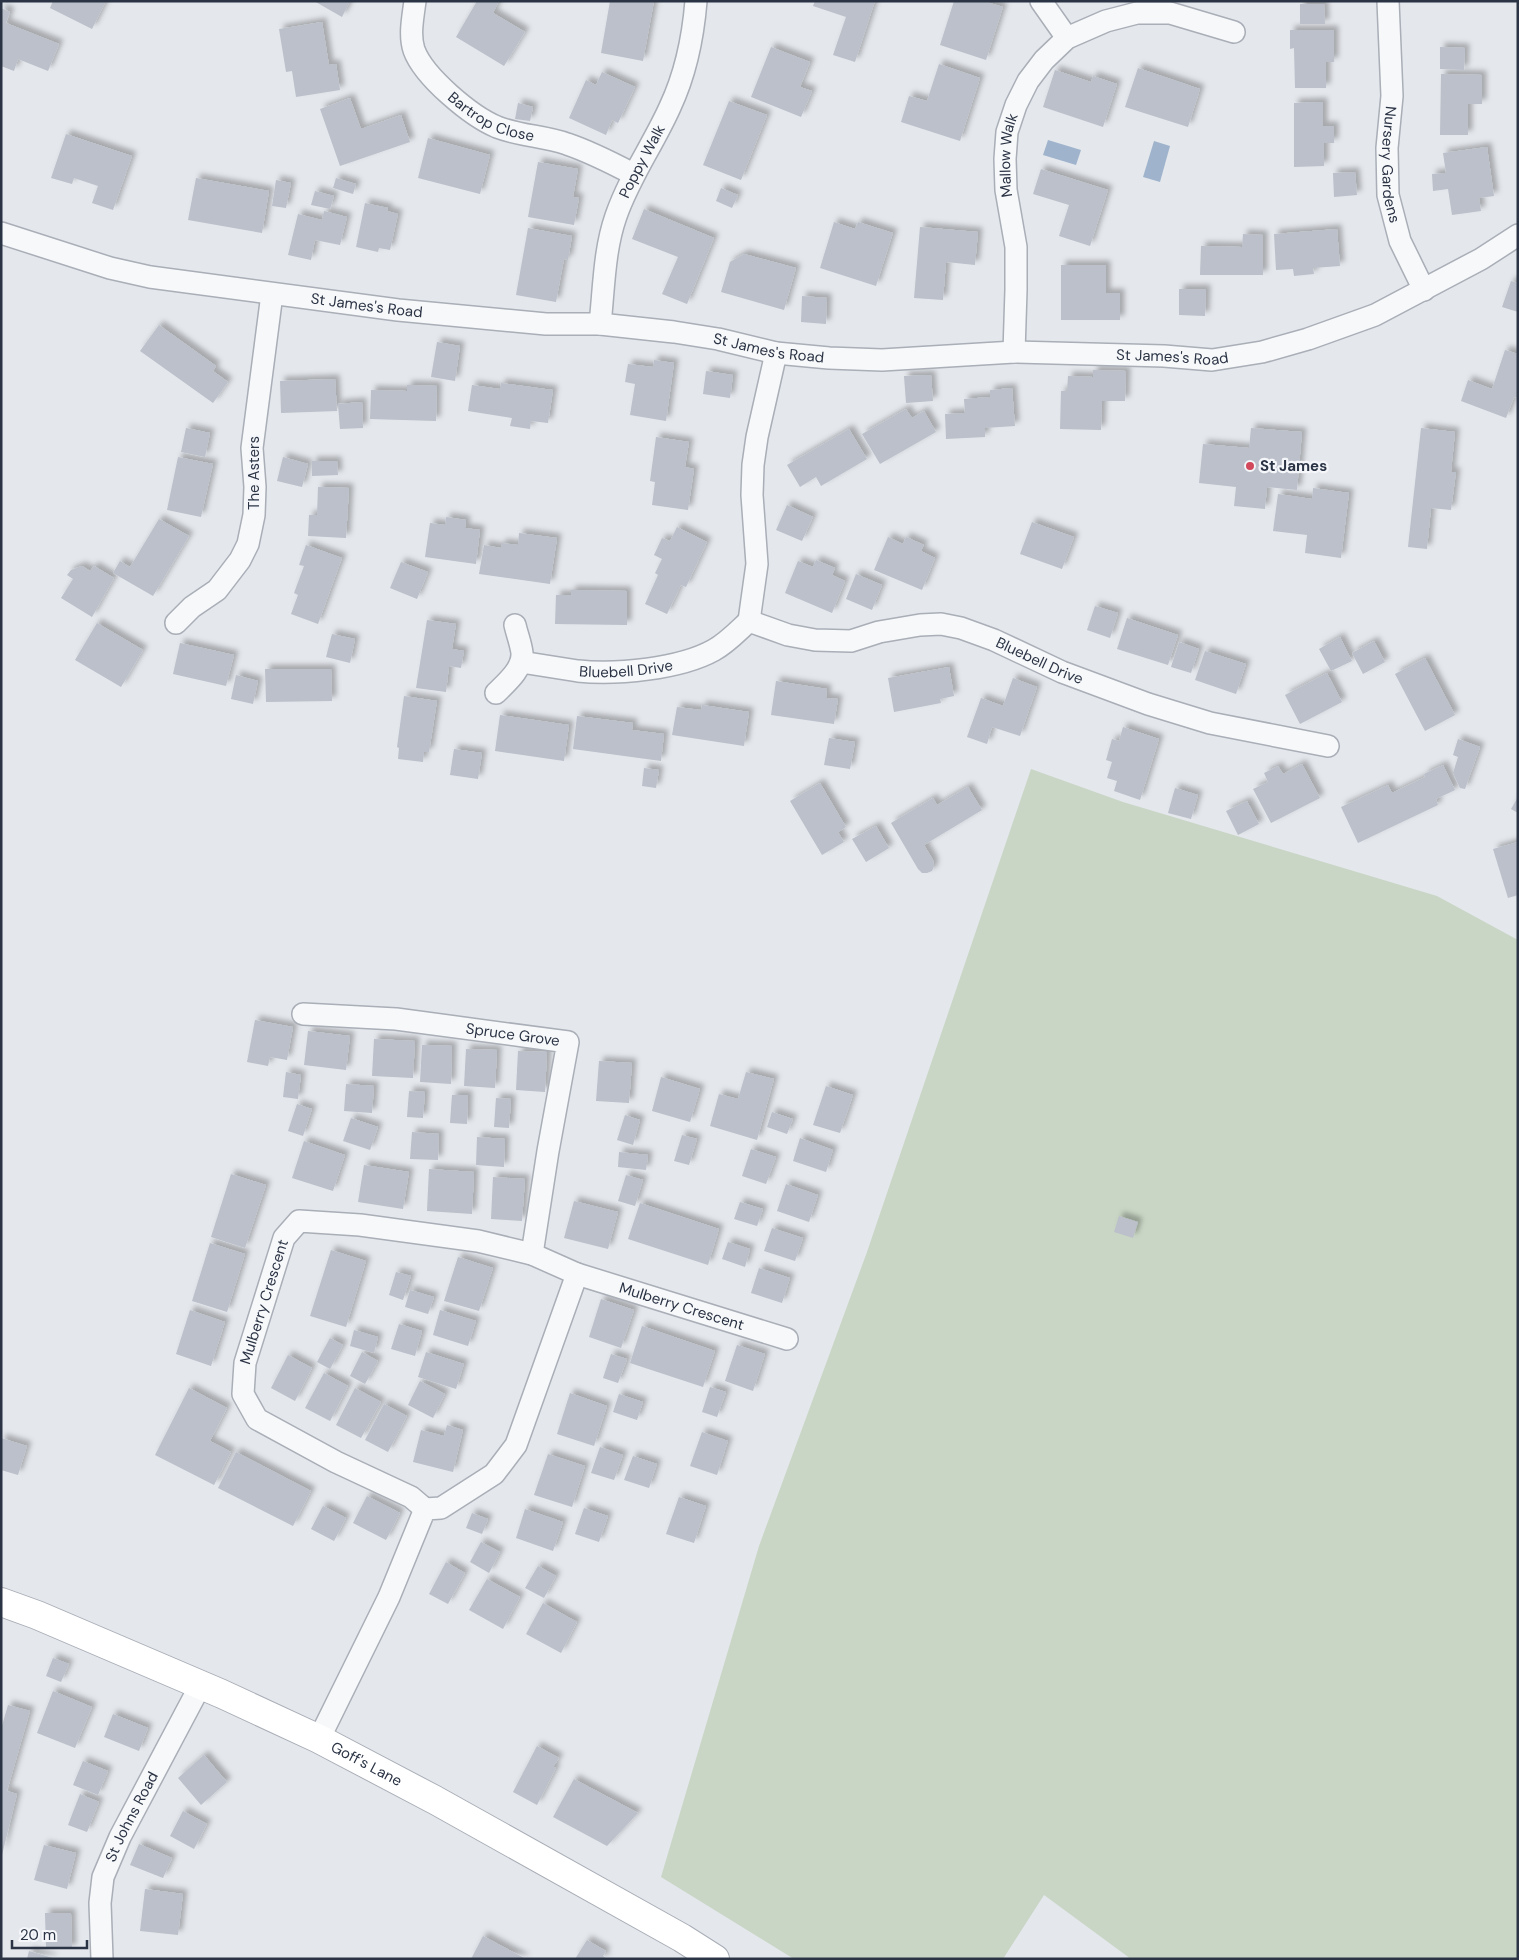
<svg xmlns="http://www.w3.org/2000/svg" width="1519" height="1960" viewBox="0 0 1519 1960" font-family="'DM Sans',sans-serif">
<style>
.green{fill:#c9d6c5}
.water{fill:#9fb4cc}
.building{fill:#bbc0ca;filter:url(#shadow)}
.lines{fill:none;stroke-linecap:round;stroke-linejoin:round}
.street-casing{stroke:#a9aeb7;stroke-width:24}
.secondary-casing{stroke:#a9aeb7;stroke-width:30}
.street{stroke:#f7f8fa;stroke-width:21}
.secondary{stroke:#fff;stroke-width:28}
.poi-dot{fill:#d1495b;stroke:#f4f6f9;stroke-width:2}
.labels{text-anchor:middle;stroke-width:4.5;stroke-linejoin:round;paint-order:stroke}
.street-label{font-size:15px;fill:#2b3445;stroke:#f4f6f9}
.poi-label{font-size:15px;font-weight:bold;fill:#2b3445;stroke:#f4f6f9;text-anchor:start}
</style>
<defs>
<filter id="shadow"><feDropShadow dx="4.5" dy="-4.5" stdDeviation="2.5" flood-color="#0004"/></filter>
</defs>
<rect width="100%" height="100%" fill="#e4e7ec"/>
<polygon class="green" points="1031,769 1123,802 1437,896 1518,940 1518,1959 1131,1959 1044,1895 1003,1959 794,1959 661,1877 759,1546 867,1252"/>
<g class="water">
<polygon points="1048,140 1081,150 1076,165 1043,155"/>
<polygon points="1154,141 1170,146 1160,182 1143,177"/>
</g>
<g class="building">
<polygon points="53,1 77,2 106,1 92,29 50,8"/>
<polygon points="314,1 350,1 342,17"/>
<polygon points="477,1 499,1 493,13 525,32 504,66 456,37"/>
<polygon points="610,1 654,1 643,61 601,53"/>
<polygon points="815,1 875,1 855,62 833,55 846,17 813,6"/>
<polygon points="954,1 983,1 1003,7 986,60 940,45"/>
<polygon points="1300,4 1324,4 1325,24 1300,24"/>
<polygon points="1,8 10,12 6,23 59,44 48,71 18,59 14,71 1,66"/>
<polygon points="322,22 329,65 336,64 340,90 296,97 292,71 286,72 279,29"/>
<polygon points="1290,30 1334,30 1334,62 1326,62 1326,88 1295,88 1294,48 1290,49"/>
<polygon points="771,47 810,62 800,87 812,91 801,117 751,97"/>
<polygon points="1440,47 1465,48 1464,70 1440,69"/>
<polygon points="939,64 980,78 960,141 901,122 909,96 927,101"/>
<polygon points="1138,68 1200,89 1188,127 1125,107"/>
<polygon points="1055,70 1091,82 1093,76 1117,84 1103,127 1043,107"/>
<polygon points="602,72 635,87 618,123 612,120 606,135 569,118 586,80 596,85"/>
<polygon points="1441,74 1482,75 1482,104 1468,104 1468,135 1440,135"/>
<polygon points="350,98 361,129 401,115 410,142 340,166 320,109"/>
<polygon points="729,101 767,115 741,180 703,165"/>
<polygon points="1323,102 1323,126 1334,126 1334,143 1324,143 1324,166 1294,167 1294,103"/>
<polygon points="518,103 533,107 530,121 515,119"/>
<polygon points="66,134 132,156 113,210 92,203 98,186 74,178 72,184 51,178"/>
<polygon points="428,138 490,155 480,194 418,178"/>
<polygon points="1487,147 1494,196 1479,198 1481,211 1452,215 1448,189 1433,191 1432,174 1446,173 1443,153"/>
<polygon points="538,162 578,169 573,197 579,198 574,225 528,217"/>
<polygon points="1041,169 1108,190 1090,246 1059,236 1069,205 1033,194"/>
<polygon points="1355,172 1357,195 1334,197 1333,173"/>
<polygon points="196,178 269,191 262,233 188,220"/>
<polygon points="336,178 356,184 353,194 333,188"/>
<polygon points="276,180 291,183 286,208 272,206"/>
<polygon points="721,188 738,195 732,208 716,201"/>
<polygon points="315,191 334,196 330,209 311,205"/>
<polygon points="365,203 388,208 387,211 398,214 390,250 379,248 378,252 356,247"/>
<polygon points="644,209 714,238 687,304 662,294 678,257 632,239"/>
<polygon points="324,211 347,217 340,245 315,240 311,260 288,255 298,214 322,220"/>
<polygon points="834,222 855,229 858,222 893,233 876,286 820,268"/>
<polygon points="920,227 978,232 975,265 946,262 943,300 914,298"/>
<polygon points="528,228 572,236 568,260 564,259 556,302 516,295"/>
<polygon points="1337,229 1340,266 1313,268 1314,274 1294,276 1293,269 1276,270 1274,234"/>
<polygon points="1243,234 1263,235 1263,275 1200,275 1201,246 1242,247"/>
<polygon points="744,254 796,268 784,310 721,292 730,262"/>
<polygon points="1061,265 1106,265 1106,293 1120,293 1120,320 1061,320"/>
<polygon points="1511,281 1518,283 1518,312 1502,307"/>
<polygon points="1179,289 1206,289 1205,316 1179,315"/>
<polygon points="802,296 827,298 826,324 801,322"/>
<polygon points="159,325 216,366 213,371 228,382 213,403 140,351"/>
<polygon points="437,342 460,346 455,381 431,377"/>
<polygon points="1505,350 1518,354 1518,398 1514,397 1506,418 1461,401 1468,380 1492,389"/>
<polygon points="654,360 674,363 666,421 630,415 635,384 625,382 628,364 653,367"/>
<polygon points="1093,370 1126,371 1125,401 1102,401 1101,430 1060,429 1061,391 1067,391 1068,376 1093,377"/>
<polygon points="706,371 733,375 730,398 703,394"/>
<polygon points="931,375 933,401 906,403 904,376"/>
<polygon points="335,379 337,411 281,413 280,381"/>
<polygon points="501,383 553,390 548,423 531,421 530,429 510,426 512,418 468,411 472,385 500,389"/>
<polygon points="407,385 437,386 436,421 370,419 371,390 407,391"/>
<polygon points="1012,388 1015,426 985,428 985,437 946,439 945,414 965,413 964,399 990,397 990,390"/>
<polygon points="362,402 363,428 340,429 338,404"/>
<polygon points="906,409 912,418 924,411 936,432 880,464 862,434"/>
<polygon points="186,428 210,433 205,457 181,452"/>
<polygon points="1251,428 1302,432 1297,490 1267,487 1265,509 1234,506 1236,487 1199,483 1203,444 1249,448"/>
<polygon points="1421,428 1455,432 1451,472 1456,472 1451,510 1431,508 1427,549 1408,547"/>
<polygon points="849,429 867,459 821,486 816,477 800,487 787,465"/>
<polygon points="656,437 689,442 685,467 694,469 688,510 652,505 655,482 650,481"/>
<polygon points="178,457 213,464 201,517 167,510"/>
<polygon points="283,457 308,464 302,487 277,481"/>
<polygon points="312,461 337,461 338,475 312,476"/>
<polygon points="318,487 349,488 346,538 308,536 309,515 317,515"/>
<polygon points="1313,488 1349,493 1341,558 1305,553 1307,535 1273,531 1278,494 1312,499"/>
<polygon points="787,505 813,517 802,541 776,530"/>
<polygon points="446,517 466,520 465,528 480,530 476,564 425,557 430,523 445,525"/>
<polygon points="159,519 189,536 153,596 113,573 120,561 130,567"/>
<polygon points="1032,522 1074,537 1062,569 1020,554"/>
<polygon points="677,527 707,542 686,587 681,585 667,614 645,604 658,575 655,573 662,559 654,555 662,538 670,541"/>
<polygon points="519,533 557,538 550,584 479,574 484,545 501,548 501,543 518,545"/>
<polygon points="888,537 903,544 906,537 924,545 921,551 935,558 922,590 874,570"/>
<polygon points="306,545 342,558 318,624 291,614 298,595 294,593 304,566 299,565"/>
<polygon points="816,560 835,568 832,575 845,581 832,613 785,593 798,561 813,567"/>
<polygon points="401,562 428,572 417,599 390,588"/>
<polygon points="82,566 90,571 94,566 114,578 92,617 61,598 73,579 67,575 71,570"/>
<polygon points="856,574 882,585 872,610 846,599"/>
<polygon points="571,590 627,591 627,625 555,624 556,595 571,595"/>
<polygon points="1095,606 1118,613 1110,638 1087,630"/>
<polygon points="1127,618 1178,635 1168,665 1117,649"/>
<polygon points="427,620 456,624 452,649 464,651 461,668 449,666 446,692 416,688"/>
<polygon points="97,623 143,650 121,687 75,660"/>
<polygon points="332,634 355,639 350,663 326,657"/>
<polygon points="1340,637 1352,661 1331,671 1319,649"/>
<polygon points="1374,641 1385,662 1363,674 1352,653"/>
<polygon points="1179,642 1199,649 1191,673 1171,667"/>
<polygon points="180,643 234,655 226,686 173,674"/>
<polygon points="1205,651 1246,664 1236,694 1195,680"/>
<polygon points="1425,658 1455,715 1425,731 1395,674"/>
<polygon points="949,667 954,696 940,699 941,703 894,712 888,678"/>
<polygon points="265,669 331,669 332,701 266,702"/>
<polygon points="1327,673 1342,702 1300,724 1285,695"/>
<polygon points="236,675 258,681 253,704 231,699"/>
<polygon points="1013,678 1037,687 1020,736 992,727 987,744 967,737 981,698 1003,706"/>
<polygon points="776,681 827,689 826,698 838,699 834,724 771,715"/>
<polygon points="404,696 437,701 429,752 424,752 423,762 398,759 399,748 397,747"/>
<polygon points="702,705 749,712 744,746 672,735 677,707 701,710"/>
<polygon points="500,715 569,725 564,761 495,751"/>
<polygon points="577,716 633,723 632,730 664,734 661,761 573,749"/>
<polygon points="1123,727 1159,739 1140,800 1114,791 1117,781 1107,778 1112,762 1106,760 1112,739 1119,741"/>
<polygon points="829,738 855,742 850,769 824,765"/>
<polygon points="1458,739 1480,747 1465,789 1460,788 1453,773 1458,757 1453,755"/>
<polygon points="454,749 482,753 478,779 450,775"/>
<polygon points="1302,764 1320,798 1271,823 1253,789 1268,782 1264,773 1278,766 1283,774"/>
<polygon points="1443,765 1455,790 1436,799 1438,805 1358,843 1341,807 1388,785 1392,793 1425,777 1424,774"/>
<polygon points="644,768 659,770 656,788 642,786"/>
<polygon points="820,783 846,827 838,832 844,842 822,855 790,801"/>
<polygon points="968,787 982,810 924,845 933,860 934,866 932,871 927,873 922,873 918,869 891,823 933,798 937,805"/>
<polygon points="1175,788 1198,795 1191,819 1168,813"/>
<polygon points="1518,797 1518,813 1511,809"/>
<polygon points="1247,801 1259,824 1238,835 1226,811"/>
<polygon points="876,826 889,848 866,862 852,839"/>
<polygon points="1518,842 1518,895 1508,898 1493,849"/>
<polygon points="255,1020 293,1027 287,1060 270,1057 268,1066 247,1062"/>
<polygon points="308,1031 350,1036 346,1070 304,1065"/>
<polygon points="374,1039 415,1041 413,1078 372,1076"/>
<polygon points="422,1045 452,1046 451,1084 420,1082"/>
<polygon points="466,1049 497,1050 495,1088 464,1086"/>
<polygon points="518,1051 547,1052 545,1092 516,1090"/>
<polygon points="599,1061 632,1063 629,1103 596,1101"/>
<polygon points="286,1072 301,1075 298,1099 283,1097"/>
<polygon points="746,1072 774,1079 757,1140 710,1126 719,1094 738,1099"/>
<polygon points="661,1077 700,1089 690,1122 652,1111"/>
<polygon points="346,1084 374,1086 372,1113 344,1111"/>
<polygon points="826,1086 853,1095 840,1133 813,1125"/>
<polygon points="409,1091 425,1092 423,1118 407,1117"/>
<polygon points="452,1095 468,1095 467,1124 450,1123"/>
<polygon points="496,1098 511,1099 509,1128 494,1127"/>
<polygon points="297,1104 312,1109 303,1136 288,1131"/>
<polygon points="772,1112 793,1119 787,1134 767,1127"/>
<polygon points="625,1115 640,1120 633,1145 617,1140"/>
<polygon points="351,1118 378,1127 370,1150 343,1141"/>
<polygon points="412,1132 439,1134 438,1160 410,1159"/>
<polygon points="682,1135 697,1139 689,1165 674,1161"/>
<polygon points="477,1137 505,1139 504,1167 476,1165"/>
<polygon points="800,1138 833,1150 826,1172 793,1161"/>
<polygon points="304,1141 345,1155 333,1191 292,1178"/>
<polygon points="751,1149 776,1157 766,1184 742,1176"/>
<polygon points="619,1152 648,1155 646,1170 618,1167"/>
<polygon points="364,1165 409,1172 403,1209 358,1202"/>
<polygon points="429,1169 474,1172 472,1214 427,1211"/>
<polygon points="231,1174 266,1185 245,1248 211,1237"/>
<polygon points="626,1175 643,1180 635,1206 618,1201"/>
<polygon points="493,1177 525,1179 522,1221 491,1219"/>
<polygon points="786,1184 818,1195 809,1222 777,1211"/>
<polygon points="574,1201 618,1212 608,1249 564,1238"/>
<polygon points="740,1202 763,1209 757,1226 734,1219"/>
<polygon points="640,1203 719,1229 708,1265 628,1239"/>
<polygon points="1119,1216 1138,1222 1133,1238 1114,1232"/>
<polygon points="772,1228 803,1238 795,1261 764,1251"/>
<polygon points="728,1242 750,1249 745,1267 722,1259"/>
<polygon points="210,1243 245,1254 227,1312 192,1301"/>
<polygon points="331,1250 366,1261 346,1327 310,1316"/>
<polygon points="458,1257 493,1268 479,1311 444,1301"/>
<polygon points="759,1268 790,1278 782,1303 751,1293"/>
<polygon points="396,1272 411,1276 403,1300 389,1295"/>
<polygon points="410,1290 434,1297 428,1314 405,1307"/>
<polygon points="601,1299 634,1310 621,1348 589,1337"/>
<polygon points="190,1310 225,1322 211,1366 176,1354"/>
<polygon points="440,1310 476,1321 468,1346 433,1335"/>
<polygon points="399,1324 422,1331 415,1356 391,1349"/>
<polygon points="642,1326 715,1351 703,1387 630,1363"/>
<polygon points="354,1330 378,1337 374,1353 350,1346"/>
<polygon points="330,1338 343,1345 330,1369 317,1362"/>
<polygon points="737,1345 765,1354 753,1391 725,1381"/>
<polygon points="362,1352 378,1361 365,1384 350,1376"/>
<polygon points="426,1352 464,1364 456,1389 418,1377"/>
<polygon points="611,1354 627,1359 618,1383 603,1378"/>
<polygon points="288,1355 312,1368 295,1401 271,1388"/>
<polygon points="324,1373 348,1386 330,1421 305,1408"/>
<polygon points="420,1381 445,1394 433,1418 408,1405"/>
<polygon points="710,1387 726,1392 717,1417 702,1412"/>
<polygon points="189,1388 227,1408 210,1441 231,1452 214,1485 155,1455"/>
<polygon points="355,1388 381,1402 361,1438 336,1425"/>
<polygon points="570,1393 607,1406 594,1446 557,1434"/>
<polygon points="619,1394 643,1402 637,1420 613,1412"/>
<polygon points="384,1404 407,1416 388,1452 365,1440"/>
<polygon points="447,1425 463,1430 453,1472 413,1462 421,1430 444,1436"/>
<polygon points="702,1432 728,1441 717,1475 690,1466"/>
<polygon points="1,1438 27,1446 18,1475 1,1470"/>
<polygon points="600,1447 623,1455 614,1480 591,1473"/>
<polygon points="236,1452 311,1491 293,1526 218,1488"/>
<polygon points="548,1454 585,1466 572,1507 534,1495"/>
<polygon points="633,1456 657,1464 649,1488 624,1480"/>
<polygon points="367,1496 400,1513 386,1540 353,1523"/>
<polygon points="679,1497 706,1506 694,1543 666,1534"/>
<polygon points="323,1506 346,1518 334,1541 311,1529"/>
<polygon points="584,1508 608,1516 599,1542 575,1534"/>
<polygon points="525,1509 563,1522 553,1551 516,1538"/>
<polygon points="472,1513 488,1519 482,1534 466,1528"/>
<polygon points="481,1542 500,1552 489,1573 470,1562"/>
<polygon points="446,1562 465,1573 448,1604 429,1594"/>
<polygon points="538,1566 556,1576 544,1598 525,1588"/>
<polygon points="487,1579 520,1597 503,1629 469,1610"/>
<polygon points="543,1603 577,1622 561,1653 526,1634"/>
<polygon points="53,1658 69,1664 61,1682 46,1676"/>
<polygon points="53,1691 92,1707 75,1748 37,1733"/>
<polygon points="8,1705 30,1711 7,1791 17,1794 2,1855 1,1729"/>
<polygon points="113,1714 148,1728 139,1751 104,1737"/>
<polygon points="537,1746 559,1758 553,1767 556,1768 537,1805 513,1792"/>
<polygon points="204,1755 227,1782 201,1805 178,1778"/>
<polygon points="83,1761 108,1771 98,1795 73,1785"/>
<polygon points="574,1779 638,1813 607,1846 553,1817"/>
<polygon points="80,1794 99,1802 87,1832 68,1825"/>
<polygon points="183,1811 207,1824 194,1849 170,1836"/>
<polygon points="139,1844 172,1858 163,1878 130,1865"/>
<polygon points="44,1845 76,1853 67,1889 34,1880"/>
<polygon points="145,1889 183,1894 178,1935 140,1931"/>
<polygon points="45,1913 71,1913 72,1949 46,1949"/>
<polygon points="483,1936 526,1959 471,1959"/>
<polygon points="587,1940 606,1951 603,1956 607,1959 575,1959"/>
<polygon points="29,1951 53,1958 53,1959 27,1959"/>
</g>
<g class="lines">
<defs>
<g id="street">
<path id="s1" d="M415,1c-2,16 -6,34 -1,49 10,27 57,66 83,77 23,9 48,9 70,17 24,8 45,19 66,30"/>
<polyline points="1041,1 1067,38"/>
<path id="s2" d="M1388,1l4,95 -5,52 1,47 12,46 24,49"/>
<path id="s3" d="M1,233l109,35 40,9 248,33 148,14h54l74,8 44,7 58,14 53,5 53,2 132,-8 150,4 48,4 50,-8 46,-13 67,-24 106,-56 37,-24"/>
<path id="s4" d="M600,324c4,-36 4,-74 16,-108 14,-40 37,-71 54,-109 16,-34 23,-69 26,-106"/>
<path id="s5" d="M1014,352l2,-62v-43l-10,-57 -1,-31 2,-27 9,-27 12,-24 16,-21 23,-22 39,-17 31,-8h33l64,19"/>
<polyline points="749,621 757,564 752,495 753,465 757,437 776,353"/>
<polyline points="176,623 192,607 217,590 240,560 248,544 254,515 255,487 252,448 272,294"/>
<path id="s6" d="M521,662c19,3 38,6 57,9 38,4 102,-2 136,-21 13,-7 24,-19 35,-29l39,14 27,5 36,1 28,-9 41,-7 21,-1 20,4 33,12 68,32 86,32 62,19 118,23"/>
<path d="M496,693c10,-10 27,-24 26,-40 -1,-9 -5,-19 -7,-28"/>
<path id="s7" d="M303,1014l93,5 172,23 -20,109 -16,103"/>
<path id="s8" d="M425,1509l-14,-12 -75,-35 -79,-43 -14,-25 2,-31 39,-125 15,-17 61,4 118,16 54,13 45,20"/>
<path id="s9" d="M319,1739l70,-142 36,-88 16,-1 53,-34 22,-29 61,-171 210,65"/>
<path id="s10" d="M102,1959l-2,-56 3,-26 17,-40 80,-151"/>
</g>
<g id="secondary">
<path id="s11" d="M1,1602l36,13 185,79 97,45 116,61 247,138 33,21"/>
</g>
</defs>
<use href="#street" class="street-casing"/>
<use href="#secondary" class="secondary-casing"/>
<use href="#street" class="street"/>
<use href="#secondary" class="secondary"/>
</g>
<circle class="poi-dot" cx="1250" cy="466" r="5"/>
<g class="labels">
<g class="street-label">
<text dy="5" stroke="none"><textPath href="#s1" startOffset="155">Bartrop Close</textPath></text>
<text dy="5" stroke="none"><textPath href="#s5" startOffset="198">Mallow Walk</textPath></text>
<text dy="5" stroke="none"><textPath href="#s4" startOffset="170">Poppy Walk</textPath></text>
<text dy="5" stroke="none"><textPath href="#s2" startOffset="164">Nursery Gardens</textPath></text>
<text dy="5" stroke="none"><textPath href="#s3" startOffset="374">St James's Road</textPath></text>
<text dy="5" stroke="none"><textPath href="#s3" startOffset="779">St James's Road</textPath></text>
<text dy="5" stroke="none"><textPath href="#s3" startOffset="1184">St James's Road</textPath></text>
<text transform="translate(254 473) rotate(-90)" y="5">The Asters</text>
<text dy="5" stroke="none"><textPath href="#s6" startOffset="545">Bluebell Drive</textPath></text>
<text dy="5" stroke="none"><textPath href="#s6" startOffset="106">Bluebell Drive</textPath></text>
<text dy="5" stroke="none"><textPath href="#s7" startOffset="211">Spruce Grove</textPath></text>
<text dy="5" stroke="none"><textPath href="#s8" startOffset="315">Mulberry Crescent</textPath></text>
<text dy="5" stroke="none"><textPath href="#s9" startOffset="660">Mulberry Crescent</textPath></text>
<text dy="5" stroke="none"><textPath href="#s11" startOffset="400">Goff's Lane</textPath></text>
<text dy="5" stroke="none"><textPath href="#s10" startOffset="149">St Johns Road</textPath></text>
</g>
<g class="poi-label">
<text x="1260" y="471">St James</text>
</g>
</g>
<rect width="1519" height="1960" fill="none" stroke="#2b3445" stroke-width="5"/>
<path d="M12 1940v8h75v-8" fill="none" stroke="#2b3445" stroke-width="2.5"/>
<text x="20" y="1940" font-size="15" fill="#2b3445" stroke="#f4f6f9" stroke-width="4" paint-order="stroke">20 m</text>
</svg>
